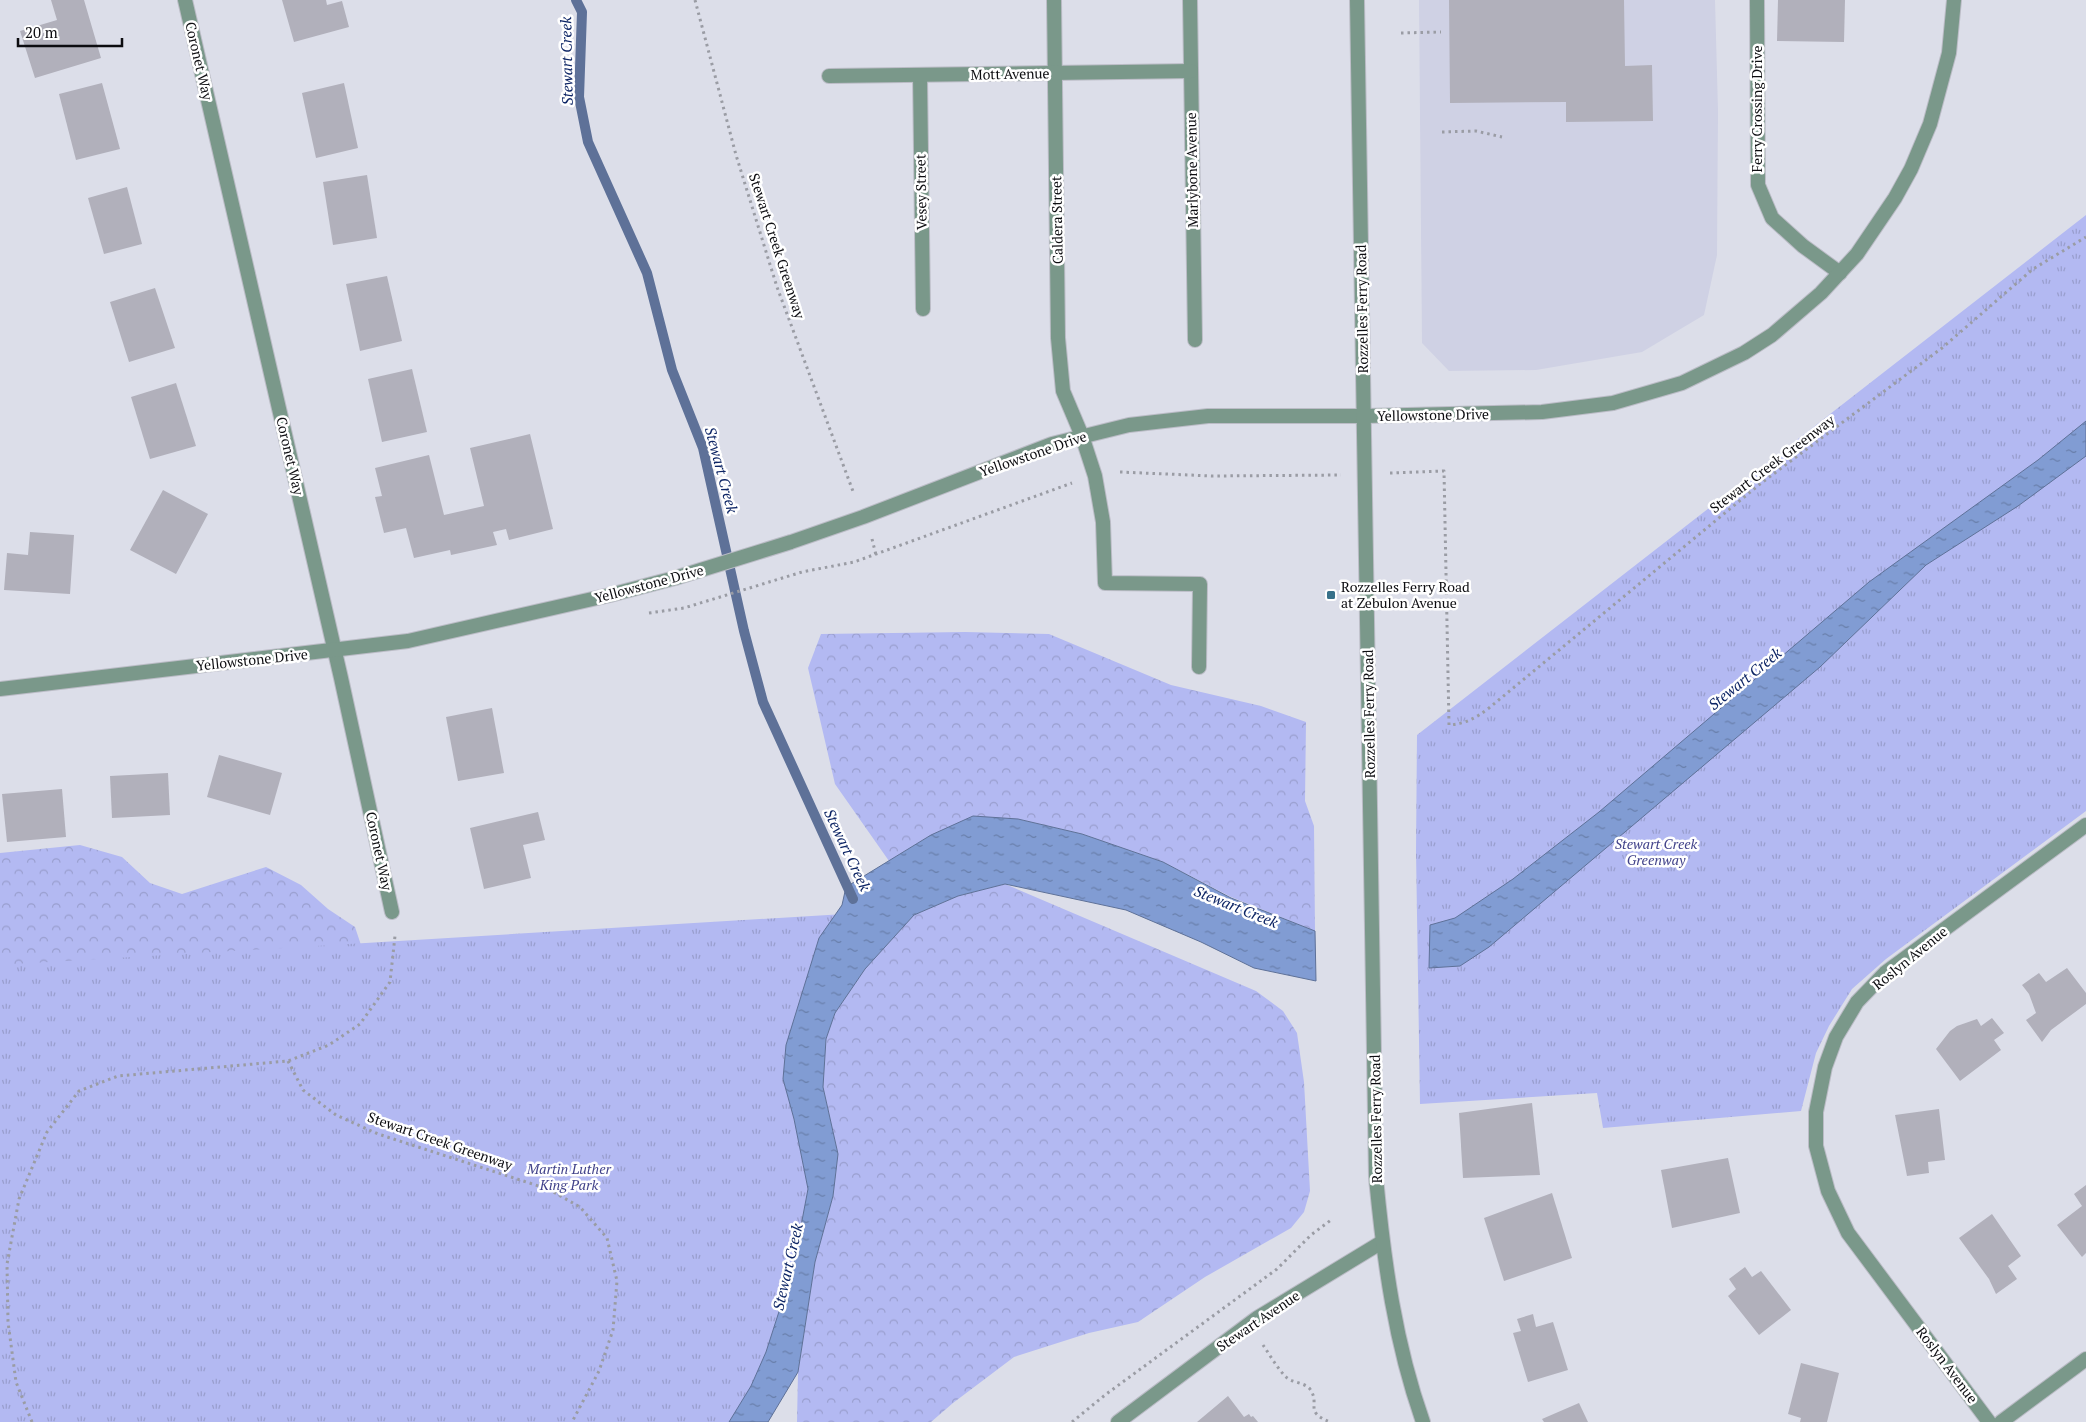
<svg xmlns="http://www.w3.org/2000/svg" width="2086" height="1422" viewBox="0 0 2086 1422" font-family="'PT Serif',serif">
<style>
.built{fill:#cfd1e4}
.forest{fill:url(#forest-crowns)}
.park{fill:url(#park-tufts)}
.water{fill:url(#water-ripples);stroke:#5e7198}
.lines{fill:none;stroke-linecap:round;stroke-linejoin:round}
.stream{stroke:#5e7198;stroke-width:10}
.building{fill:#b1b0bb}
.service-casing{stroke:#bbbcc6;stroke-width:16}
.minor-casing{stroke:#bbbcc6;stroke-width:16}
.tertiary-casing{stroke:#bbbcc6;stroke-width:16}
.path{stroke:#9a9ca4;stroke-width:3;stroke-dasharray:2.5 4;stroke-linecap:butt}
.service{stroke:#7a988a;stroke-width:14}
.minor{stroke:#7a988a;stroke-width:14}
.tertiary{stroke:#7a988a;stroke-width:14}
.poi-dot{fill:#37718a;stroke:#fff;stroke-width:2}
.labels{text-anchor:middle;stroke-width:5;stroke-linejoin:round;paint-order:stroke}
.street-label{font-size:14px;fill:#0c0c10;stroke:#fff}
.poi-label{font-size:14px;fill:#0c0c10;stroke:#fff;text-anchor:start}
.park-label{font-size:14px;font-style:italic;fill:#41428a;stroke:#fff}
.water-label{font-size:15px;font-style:italic;fill:#0d2565;stroke:#fff}
</style>
<defs>
<pattern id="forest-crowns" width="20" height="18" patternUnits="userSpaceOnUse" patternTransform="scale(1.25)"><rect width="20" height="18" fill="#b3b9f2"/><path d="M2 6a3 3 0 1 1 6 0M12 15a3 3 0 1 1 6 0" fill="none" stroke="#999ece"/></pattern>
<pattern id="park-tufts" width="24" height="20" patternUnits="userSpaceOnUse" patternTransform="scale(1.25)"><rect width="24" height="20" fill="#b3b9f2"/><path d="M3 7l-1-3M5 7V3M7 7l1-3M15 17l-1-3M17 17v-4M19 17l1-3" fill="none" stroke="#999ece"/></pattern>
<pattern id="water-ripples" width="26" height="14" patternUnits="userSpaceOnUse" patternTransform="scale(1.25)"><rect width="26" height="14" fill="#819cd3"/><path d="M2 4q2-2 4 0t4 0M15 11q2-2 4 0t4 0" fill="none" stroke="#687eaa"/></pattern>
</defs>
<rect width="100%" height="100%" fill="#dcdee9"/>
<polygon class="built" points="1419,0 1715,0 1718,111 1717,255 1704,315 1642,352 1536,370 1449,371 1422,343"/>
<g class="forest">
<polygon points="965,632 1049,634 1171,685 1261,706 1306,722 1305,801 1314,826 1315,931 1231,897 1163,862 1082,834 1018,819 931,835 889,861 835,784 808,668 821,634"/>
<polygon points="80,845 122,857 150,883 182,894 266,867 301,885 328,909 355,927 363,951 0,1098 0,853"/>
<polygon points="1005,884 1256,991 1283,1011 1297,1033 1304,1082 1310,1191 1304,1212 1291,1228 1205,1277 1138,1322 1089,1333 1014,1357 953,1403 931,1422 797,1422 798,1372 815,1262 833,1196 838,1154 823,1087 826,1039 835,1013 865,969 914,915 958,896"/>
</g>
<g class="park">
<polygon points="2086,215 2086,811 1886,959 1852,989 1829,1026 1816,1053 1801,1111 1603,1128 1597,1093 1420,1104 1416,851 1417,735"/>
<polygon points="861,913 820,1017 824,1172 748,1422 0,1422 0,965"/>
</g>
<g class="water">
<polygon points="2086,421 2086,456 2018,506 1926,565 1820,667 1489,947 1460,966 1429,968 1430,925 1455,918 1513,879 1599,812 1869,582 2038,460"/>
<polygon points="973,816 1018,819 1082,834 1163,862 1231,898 1315,931 1316,981 1254,968 1201,942 1126,910 1005,884 958,896 914,915 865,969 835,1013 826,1039 823,1087 838,1154 833,1196 815,1262 798,1372 768,1422 729,1422 751,1386 766,1352 793,1268 808,1189 794,1119 783,1079 786,1045 819,938 842,905 846,887 931,835"/>
</g>
<g class="lines">
<polyline class="stream" points="576,0 582,12 579,97 588,142 647,273 672,370 703,448 744,631 763,702 853,899"/>
</g>
<g class="building">
<polygon points="51,0 84,0 101,58 35,78 20,31 57,20"/>
<polygon points="282,0 326,0 327,5 342,1 349,27 294,42"/>
<polygon points="1449,0 1624,0 1625,66 1652,65 1653,121 1566,122 1566,102 1450,103"/>
<polygon points="1778,0 1845,0 1844,42 1777,41"/>
<polygon points="102,83 120,149 76,160 59,94"/>
<polygon points="344,83 358,148 316,158 302,93"/>
<polygon points="367,175 377,238 333,245 323,182"/>
<polygon points="127,187 142,244 104,254 88,198"/>
<polygon points="387,276 402,341 360,351 346,284"/>
<polygon points="155,288 175,348 129,362 110,302"/>
<polygon points="412,369 427,432 382,442 368,379"/>
<polygon points="176,383 196,446 150,459 131,397"/>
<polygon points="530,434 553,529 509,540 506,529 493,532 497,545 451,555 450,550 414,558 406,528 384,533 375,497 382,496 375,468 429,455 444,515 484,506 470,448"/>
<polygon points="163,490 208,514 176,574 130,550"/>
<polygon points="30,532 74,535 70,594 4,590 7,553 28,555"/>
<polygon points="492,708 504,773 458,781 446,717"/>
<polygon points="219,755 282,773 270,815 207,797"/>
<polygon points="168,773 170,815 112,818 110,776"/>
<polygon points="62,789 66,837 7,842 2,794"/>
<polygon points="538,812 545,840 523,845 531,878 484,889 470,828"/>
<polygon points="2067,968 2086,993 2086,1004 2051,1030 2042,1042 2026,1020 2036,1013 2029,994 2022,985 2039,973 2046,982"/>
<polygon points="1992,1018 2004,1033 1994,1040 2001,1050 1960,1081 1936,1049 1950,1031 1957,1026 1977,1019 1981,1026"/>
<polygon points="1532,1103 1540,1175 1463,1178 1459,1113"/>
<polygon points="1939,1109 1945,1160 1928,1162 1929,1173 1907,1176 1895,1115"/>
<polygon points="1728,1158 1740,1213 1672,1228 1661,1170"/>
<polygon points="2086,1185 2086,1253 2082,1257 2057,1225 2082,1206 2074,1194"/>
<polygon points="1552,1193 1572,1258 1504,1281 1484,1218"/>
<polygon points="1992,1214 2021,1256 2008,1266 2017,1279 1996,1294 1989,1279 1959,1238"/>
<polygon points="1745,1267 1752,1277 1761,1271 1791,1310 1759,1335 1728,1296 1736,1289 1729,1279"/>
<polygon points="1533,1314 1536,1327 1553,1322 1568,1370 1528,1382 1513,1333 1521,1331 1517,1319"/>
<polygon points="1801,1363 1839,1373 1827,1422 1800,1422 1801,1418 1788,1414"/>
<polygon points="1228,1396 1244,1417 1249,1414 1251,1417 1253,1416 1258,1422 1197,1422"/>
<polygon points="1579,1403 1588,1422 1544,1422 1542,1419"/>
</g>
<g class="lines">
<defs>
<polyline id="service" points="1118,1422 1257,1318 1382,1242"/>
<g id="minor">
<polyline points="185,0 341,678 392,912"/>
<polyline points="1054,0 1058,338 1063,391 1082,436 1095,476 1103,522 1105,583 1200,584 1199,667"/>
<polyline points="1190,0 1195,340"/>
<polyline points="1757,0 1758,185 1772,218 1803,246 1840,273"/>
<polyline points="920,75 923,309"/>
<polyline points="829,76 1191,71"/>
<polyline points="0,689 408,641 610,595 675,578 791,542 863,517 1052,444 1129,425 1208,416 1364,416 1542,412 1613,403 1682,383 1744,353 1772,335 1821,293 1857,254 1895,198 1911,169 1930,124 1949,53 1954,0"/>
<polyline points="1989,1422 1848,1233 1828,1191 1816,1146 1816,1112 1825,1067 1836,1037 1857,1002 1885,973 2086,825"/>
<polyline points="2001,1422 2086,1359"/>
</g>
<path id="tertiary" d="M1357,0l19,1178c8,84 19,165 47,244"/>
</defs>
<use href="#service" class="service-casing"/>
<use href="#minor" class="minor-casing"/>
<use href="#tertiary" class="tertiary-casing"/>
<g class="path">
<polyline points="695,0 736,155 777,287 854,494"/>
<polyline points="1401,33 1441,32"/>
<polyline points="1442,132 1476,131 1502,137"/>
<polyline points="1120,472 1212,476 1341,475"/>
<path d="M1390,473l54,-2 5,254c16,-1 27,-7 40,-17l271,-224 182,-136 91,-79 53,-32"/>
<polyline points="872,539 876,555"/>
<polyline points="649,613 684,608 802,572 854,562 1072,483"/>
<polyline points="288,1061 303,1090 336,1115 378,1134 548,1189 580,1207 607,1238 617,1281 613,1330 599,1371 572,1422"/>
<path d="M1263,1345c7,10 14,23 23,32 6,6 18,5 24,12 11,16 -7,22 20,33"/>
<polyline points="32,1422 16,1382 8,1322 7,1264 19,1199 47,1132 79,1091 118,1076 288,1061 329,1045 360,1024 390,982 395,936"/>
<polyline points="1072,1422 1105,1395 1277,1269 1311,1235 1331,1220"/>
</g>
<use href="#service" class="service"/>
<use href="#minor" class="minor"/>
<use href="#tertiary" class="tertiary"/>
</g>
<rect class="poi-dot" x="1326" y="590" width="10" height="10" rx="2.5"/>
<g class="labels">
<g class="street-label">
<text transform="translate(199 61) rotate(77)" y="5">Coronet Way</text>
<text transform="translate(1010 74) rotate(-1)" y="5">Mott Avenue</text>
<text transform="translate(1757 109) rotate(-90)" y="5">Ferry Crossing Drive</text>
<text transform="translate(1192 170) rotate(-91)" y="5">Marlybone Avenue</text>
<text transform="translate(921 192) rotate(-91)" y="5">Vesey Street</text>
<text transform="translate(1057 220) rotate(-91)" y="5">Caldera Street</text>
<text transform="translate(777 246) rotate(72)" y="5">Stewart Creek Greenway</text>
<text transform="translate(1362 309) rotate(-91)" y="5">Rozzelles Ferry Road</text>
<text transform="translate(1433 415) rotate(-1)" y="5">Yellowstone Drive</text>
<text transform="translate(1033 454) rotate(-19)" y="5">Yellowstone Drive</text>
<text transform="translate(290 456) rotate(77)" y="5">Coronet Way</text>
<text transform="translate(1772 464) rotate(-37)" y="5">Stewart Creek Greenway</text>
<text transform="translate(649 584) rotate(-15)" y="5">Yellowstone Drive</text>
<text transform="translate(252 660) rotate(-6)" y="5">Yellowstone Drive</text>
<text transform="translate(1369 714) rotate(-91)" y="5">Rozzelles Ferry Road</text>
<text transform="translate(379 851) rotate(78)" y="5">Coronet Way</text>
<text transform="translate(1910 958) rotate(-39)" y="5">Roslyn Avenue</text>
<text transform="translate(1376 1119) rotate(-91)" y="5">Rozzelles Ferry Road</text>
<text transform="translate(440 1141) rotate(19)" y="5">Stewart Creek Greenway</text>
<text transform="translate(1258 1321) rotate(-34)" y="5">Stewart Avenue</text>
<text transform="translate(1947 1365) rotate(53)" y="5">Roslyn Avenue</text>
</g>
<g class="poi-label">
<text x="1341" y="592">Rozzelles Ferry Road<tspan x="1341" dy="16">at Zebulon Avenue</tspan></text>
</g>
<g class="park-label">
<text x="1656" y="849">Stewart Creek<tspan x="1656" dy="16">Greenway</tspan></text>
<text x="569" y="1174">Martin Luther<tspan x="569" dy="16">King Park</tspan></text>
</g>
<g class="water-label">
<text transform="translate(567 61) rotate(-91)" y="5">Stewart Creek</text>
<text transform="translate(721 470) rotate(75)" y="5">Stewart Creek</text>
<text transform="translate(1745 679) rotate(-39)" y="5">Stewart Creek</text>
<text transform="translate(847 850) rotate(65)" y="5">Stewart Creek</text>
<text transform="translate(1236 907) rotate(22)" y="5">Stewart Creek</text>
<text transform="translate(788 1267) rotate(-77)" y="5">Stewart Creek</text>
</g>
</g>
<path d="M18 38v8h104v-8" fill="none" stroke="#0c0c10" stroke-width="2.5"/>
<text x="25" y="38" font-size="15" fill="#0c0c10" stroke="#ffffff" stroke-width="4" paint-order="stroke">20 m</text>
</svg>
